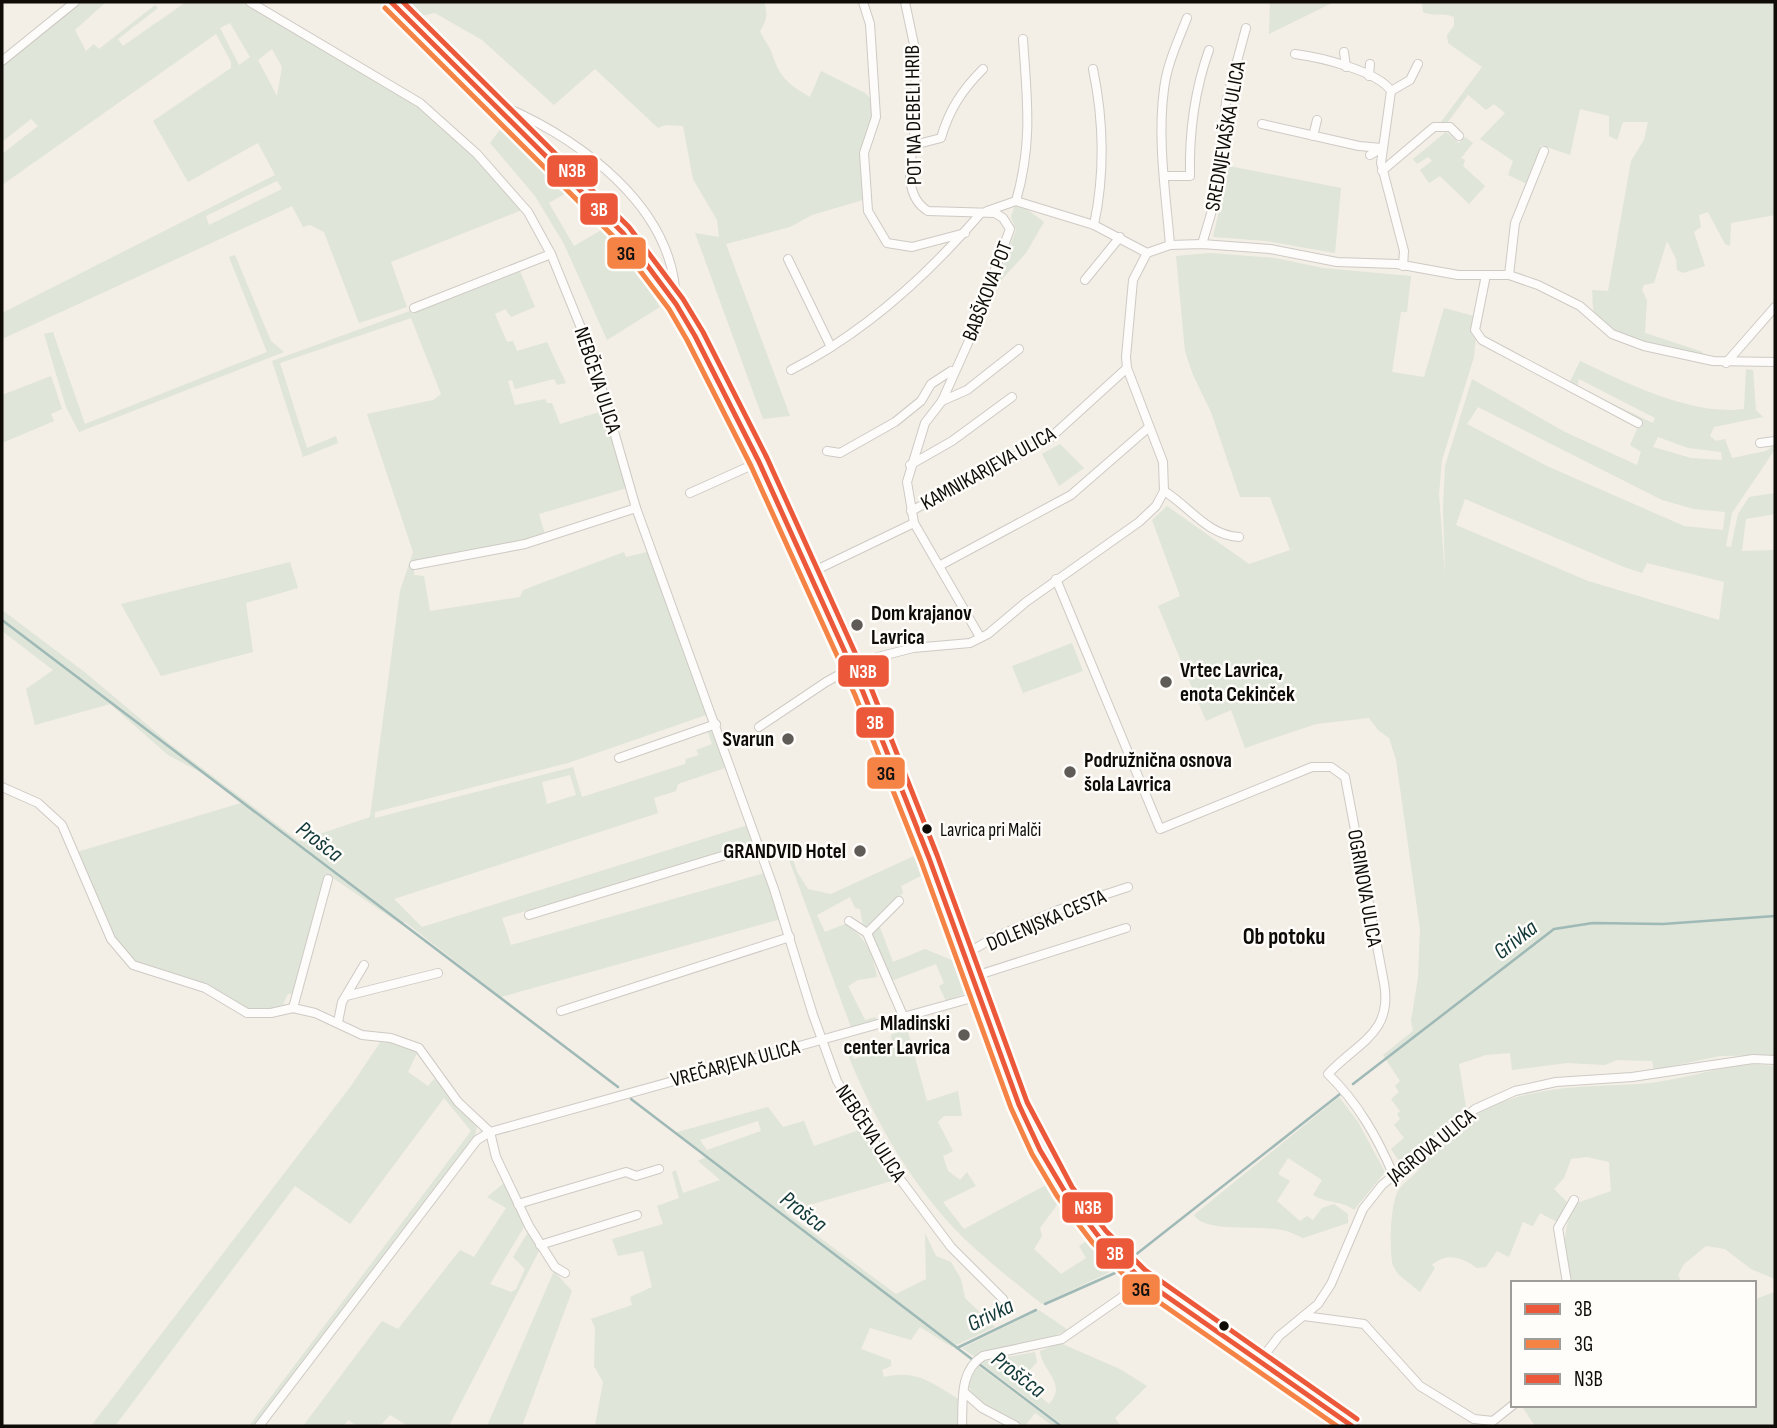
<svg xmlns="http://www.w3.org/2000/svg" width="1777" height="1428" viewBox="0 0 1777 1428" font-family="'Sofia Sans Condensed',sans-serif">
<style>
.green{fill:#dfe5d8;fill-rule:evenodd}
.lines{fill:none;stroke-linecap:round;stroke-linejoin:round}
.stream{stroke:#9fb9b6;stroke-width:2.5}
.minor-casing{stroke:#cecac4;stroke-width:10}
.primary-casing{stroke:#d0cdca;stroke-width:15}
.minor{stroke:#fdfcfb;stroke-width:8}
.primary{stroke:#f1ebf0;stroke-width:12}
.bus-1-casing{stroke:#fffdfa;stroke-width:10}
.bus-2-casing{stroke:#fffdfa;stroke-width:10}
.bus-3-casing{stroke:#fffdfa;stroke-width:10}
.bus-1{stroke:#ec593a;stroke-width:5}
.bus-2{stroke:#f58345;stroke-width:5}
.bus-3{stroke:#ec593a;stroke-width:5}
.poi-dot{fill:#5f5b56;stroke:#fffdfa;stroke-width:2.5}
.bus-dot{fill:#0f0c08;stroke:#fffdfa;stroke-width:2.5}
.labels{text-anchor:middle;stroke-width:5;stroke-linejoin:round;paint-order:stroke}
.bus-label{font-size:19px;fill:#0f0c08;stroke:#fffdfa;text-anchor:start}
.street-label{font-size:21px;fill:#0f0c08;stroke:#fffdfa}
.poi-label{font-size:21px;font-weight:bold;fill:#0f0c08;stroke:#fffdfa;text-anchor:start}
.water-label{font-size:23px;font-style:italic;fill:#113839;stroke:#fffdfa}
.neighbourhood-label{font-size:23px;font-weight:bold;fill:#0f0c08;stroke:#fffdfa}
.line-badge{stroke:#fffdfa;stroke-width:2.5}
.badge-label{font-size:19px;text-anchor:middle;font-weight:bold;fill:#fff}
.pale-badge-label{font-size:19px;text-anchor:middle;font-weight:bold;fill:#111}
</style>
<rect width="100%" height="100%" fill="#f3eee6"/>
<g class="green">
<path d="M79,2h27l-31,28 11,21 8,-7 5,5 56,-44 3,3 -40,31 5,7 63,-44h55l184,109 62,57 35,42 -131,52 16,45 -48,16 -35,-91 -14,-7 -7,2 -11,-21 -290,133v-26l273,-138 -17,-32 -70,39 -35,-61 78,-53v-6l-15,-28 -214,151v-31l36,-28 -7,-7 -29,23v-79zM230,23l20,34 -11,8 -19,-37zM272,49l10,18 -5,29 -19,-36zM277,181l5,8 -73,36 -3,-9z"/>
<path d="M405,2h359c4,12 3,18 -4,29 3,8 8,13 11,20 8,25 15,32 39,46l11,-26 44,22 10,10 1,8 -7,15 -6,74 -51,15 -22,12 -64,17 64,172 -27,3 -68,-186 24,4 -2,-17 -24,-41 -10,-53 -17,-1 -8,3 -63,-59 -41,36 -72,-65 -47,-27 -15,3z"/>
<polygon points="1270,2 1334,2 1269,34"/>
<path d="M1422,2h353v213l-44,8 -1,23 -5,-2 -17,-32 -9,3 2,12 -7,5 11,34 -22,7 -6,-3 -1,-11 -9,-18 -13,42 -10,2 -2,5 5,10 -2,33 58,19 -1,4c-30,-6 -94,-13 -108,-44 -2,-6 -1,-16 -2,-22l16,1 23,-130 13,-21 4,-18h-25l-6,18 -8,-4v-20l-29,-7 -10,46 -29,-10 -14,39 -19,-9 5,-14 -33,-22 25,-26 -11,-9 -8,6 -18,-15 -24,32 -3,-5 41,-55 -34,-24 -1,-8 7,-9v-9c-11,-5 -20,0 -31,-5z"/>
<polygon points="502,127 568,192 549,203 574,246 603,229 630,259 660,307 607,340 564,244 535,196 490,143"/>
<polygon points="1446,132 1459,143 1465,137 1473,143 1461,158 1465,160 1463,166 1485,186 1469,204 1440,176 1429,183 1420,170 1432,161 1428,157 1417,164 1413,159"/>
<polygon points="1229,166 1341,188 1335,253 1266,241 1213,237"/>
<polygon points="1016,201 1044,222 1026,253 994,288 1016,230 1011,217"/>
<path d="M1210,253l65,5 48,10 88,8 -4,36h-6l-9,60 32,5 20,-69 34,9 -4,40 -32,103 -3,34 6,82 -2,-68 2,-42 27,-87 93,53 72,33 4,-13 -11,-7 10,-23 -73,-34 13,-27c47,22 111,55 164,48l2,-40 7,1 3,40 7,7 -49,10 -4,9 6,5 9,-2 7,19 34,-7 7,-5 1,5 -42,62 -6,33 5,1 7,-33 11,-17 26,-4v21l-29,5 -4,32 33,-1v505l-55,1 -66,14 -2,-9 -35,-1 -12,5 -38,-2 -55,7 -2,-17 -24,2 -27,9 7,43 -59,51 -8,3 -8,-12 13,-11 -10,-13 6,-6 -3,-5 3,-3 -9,-12 8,-7 -4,-6 5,-5 -17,-26 30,-24 -2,-10 7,-43 2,-49 -24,-169 -7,-22 -11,-8 -9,-12 -53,6 -71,24 -14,-38 -25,11 -48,-115 22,-10 -28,-76 15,-14 82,58 41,-14 -20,-53h-30l-29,-85 -18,-37 -8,-24 -9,-95zM1579,379l76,39 -2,5 -76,-36zM1478,407l184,93 32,9 31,3 -2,18 -39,-4 -137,-60 -80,-42zM1658,437l30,11 33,4 1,8 -31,-2 -38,-11zM1465,499l159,68 18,6 5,-10 77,19 -5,38 -131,-39 -132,-56z"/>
<polygon points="235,255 271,341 284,352 79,432 66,407 44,334 53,332 85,424 267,352 229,257"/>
<path d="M520,271l15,36 -24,10 -6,-8 -10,5 12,28 6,-1 4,10 30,-9 19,41 -9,2 -3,-6 -39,10 -3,-9 -4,1 7,24 30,-6 2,4h5l8,21 46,-14 21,78 -88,26 6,20 -19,15 -112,20v6l10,1 6,35 90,-14 3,-7 101,-38 2,5 21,-5 60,158 -1,5 -138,48 -193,49v6l198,-51 9,30 103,-33 1,-5 13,-4 -3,-5 16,-6 -5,-14 7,-2 14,39 -50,17 -2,7 -22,7 4,15 -264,86 28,28 326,-102 6,18 -252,75 9,27 254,-72 16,46 -280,78 -96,-75 -3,3 -75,-51 -32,120h-7l-5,10 5,2 -35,6 -33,-18 -85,-31 -18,-18 -40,-93 164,-49 -41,-31 -32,-17 -58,-51 -75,21 -9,-36 27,-19 -51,-39v-21l85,64 83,70 129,97 71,-24 30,-226 13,-39 -46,-138 66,-14 8,-6 -30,-76 -131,45 27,85 29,-12 2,7 -35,14 -31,-96zM570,775l6,20 -29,9 -5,-22z"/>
<polygon points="51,376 62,409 51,414 54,421 2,443 2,395"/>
<polygon points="1060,444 1084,468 1059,486 1042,454"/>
<polygon points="290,562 298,588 246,603 253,652 161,676 121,604"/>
<polygon points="1072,643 1083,671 1023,693 1012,666"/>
<path d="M792,856l5,16 11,17 23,5 83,-38 7,20 -20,10 2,7 -36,33h-4l-3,-17 -5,-1 -5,-11 -33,18 8,17 20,-8c21,13 28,29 32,53l-19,3 -10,6 17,34 10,-3 2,3 -26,7 -63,-170z"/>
<polygon points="878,922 893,962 925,949 954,961 964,994 946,1001 939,986 944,983 936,964 894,980 889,979 870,932"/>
<path d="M907,1028l20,73 31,-10 4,25h-18l-6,6 15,29 -10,5 5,15 12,9 7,-8 9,14 -33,16 21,27 82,-44 11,20 -17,23 2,8 -8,13 27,25 25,-16 -7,-12 8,-5 25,26 -4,6 -66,31c-31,-25 -63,-49 -90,-78 -46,-50 -81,-113 -106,-176l4,-1 4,10 38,-12 -1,-12z"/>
<polygon points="381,1041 397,1042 418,1051 408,1072 428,1086 434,1079 440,1083 477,1127 474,1139 255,1426 249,1426 471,1131 444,1098 350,1224 295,1186 115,1426 91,1426 351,1086"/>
<path d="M1752,1064l23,2v213l-24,-10 -26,-20 -19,-3 -22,18 -6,11 4,8h-115c-3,-30 -5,-51 7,-79l37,-13 -2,-29 -22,-5 -16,2 -7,19 -10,11 13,13 -10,20 -17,-9 -7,13 -10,-4 -14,35 -12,-6 -11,16 -9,1c-15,-11 -31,-16 -45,-3l3,3 -15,24 -21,-17 -6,-9c-4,-15 -3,-67 7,-78 9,-11 21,-15 24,-30 17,-13 31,-31 49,-42 52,-31 110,-29 167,-32 37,-3 74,-16 112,-20z"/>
<path d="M1339,1097l19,25 27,50 -31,38c-12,-10 -27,-6 -41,-15l9,-15 -34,-22 -10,16 12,7 -13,20 23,20 7,-5 6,4 9,-12 12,-4 14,10v9l-45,15c-7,-3 -14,-7 -21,-8 -21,-5 -78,3 -88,-15z"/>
<path d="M768,1107l15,20 21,-6 10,25 48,-17 33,51 -110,32 111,82 30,-15 -1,-46 11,23 15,6 10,17 4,19 30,29 -43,20 -32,-20 -9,13 -41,-12 -9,21 30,11v6l-9,4 2,7c33,-8 47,6 75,22v27h-364l8,-44 -9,-16 1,-38 -4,-9 41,-14 -2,-8 22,-10 -9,-36 -25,5 -6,-17 51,-15 -6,-18 22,-8 -7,-26 4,-2 7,23 37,-13 -22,-19 8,-4 -32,-24zM758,1121l3,10 -54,19 -7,-10z"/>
<polygon points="504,1183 524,1227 490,1284 511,1292 516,1289 525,1269 513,1257 528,1232 539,1251 449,1426 408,1426 390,1415 380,1426 358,1426 348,1420 344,1426 303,1426 382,1321 398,1329 460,1250 474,1257 506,1208 487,1197"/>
<polygon points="554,1271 572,1291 522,1426 487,1426"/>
<polygon points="1775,1292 1775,1426 1535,1426 1521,1405 1754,1405 1754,1309 1758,1298"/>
<polygon points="1039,1310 1068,1330 1035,1343 994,1349 975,1357 962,1348"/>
<path d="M1060,1343l60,26 27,17 -32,32 6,8h-57l-85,-64 56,-10 2,10 -16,18 28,24c19,-21 -7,-32 -9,-53z"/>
<path d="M977,1365l82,61h-6l-18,-13 -10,13c-20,-9 -52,-19 -57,-43z"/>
</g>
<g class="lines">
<g class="stream">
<polyline points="2,620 618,1087"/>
<polyline points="1353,1084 1554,929 1593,923 1663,924 1775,916"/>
<polyline points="631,1099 973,1360"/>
<polyline points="1134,1256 1340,1094"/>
<polyline points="1045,1304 1115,1273"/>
<polyline points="957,1348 1036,1310"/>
<polyline points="979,1364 1061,1426"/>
</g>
<defs>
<g id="minor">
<polyline points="250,2 420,103 477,154 528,212 551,254 592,355 636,508 774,889 813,1015 837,1081 885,1159 951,1247 1003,1299"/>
<polyline points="863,2 870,24 876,117 864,153 868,211 887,243 912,247 965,233"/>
<path d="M905,2l11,52 -2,91c-6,22 -8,53 14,66l67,2 8,5 7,11 -42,114 -26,58 -17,22 -18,59 7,41 66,114"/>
<polyline points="1344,52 1346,67"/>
<path d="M1295,54c24,3 83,17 96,37l-10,72 23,88 -1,15"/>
<polyline points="2,61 75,2"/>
<path d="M1093,69c11,53 12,104 1,156"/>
<polyline points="1369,76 1370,64"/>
<polyline points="1391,91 1410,80 1418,64"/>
<path d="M498,104c81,34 176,102 178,197"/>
<polyline points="1262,124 1359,146 1382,148 1370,155"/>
<polyline points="1313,136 1317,120"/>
<path d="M914,145l27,-7c8,-28 21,-48 42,-69"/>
<polyline points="1382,171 1434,127 1450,127 1459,136"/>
<path d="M1165,176h25c-1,-44 4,-84 19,-126"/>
<path d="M1016,201c17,-59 11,-102 7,-162"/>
<polyline points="987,211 1016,201 1094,225 1147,253"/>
<polyline points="1202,244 1216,197 1226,102 1246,28"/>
<path d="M1170,245c-4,-50 -13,-105 -6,-156 3,-25 14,-48 23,-71"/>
<polyline points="1147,253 1170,245 1202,244 1270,249 1337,262 1397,264 1458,275 1509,275 1538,285 1580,306 1612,334 1644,346 1713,361 1775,362"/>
<polyline points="788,259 831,347"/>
<polyline points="1486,275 1475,330 1482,340 1638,423"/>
<polyline points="1509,275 1515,223 1544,151"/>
<polyline points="1085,280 1120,237"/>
<polyline points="414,308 551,254"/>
<polyline points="1726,363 1775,307"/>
<path d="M791,370c75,-38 136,-94 190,-157"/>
<polyline points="942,401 967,390 1019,349"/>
<polyline points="1760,443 1775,441"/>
<polyline points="827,451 840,453 895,422 921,401 931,384 951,371"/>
<polyline points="910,465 952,441 1012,397"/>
<path d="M1164,491c26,16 43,44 75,46"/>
<polyline points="690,493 759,462"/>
<polyline points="911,511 1050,438 1127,368"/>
<polyline points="414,565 525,544 636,508"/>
<polyline points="939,566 1071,495 1148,428"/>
<polyline points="810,573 914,523"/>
<path d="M1056,579l104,250 152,-62h19l14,10 39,206c9,50 -26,59 -56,91 30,29 49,63 65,100"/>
<polyline points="759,727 826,682 866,660 913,648 970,643 988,634 1026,602 1139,522 1156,506 1164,491 1163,462 1127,368 1126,357 1133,280 1147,253"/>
<polyline points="619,758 716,724"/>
<polyline points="2,787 38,803 62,825 111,939 133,965 205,988 247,1013 271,1013 293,1008 315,1013 362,1035 391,1038 419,1048 458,1102 490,1132 496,1157 529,1226 555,1267 565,1273"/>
<polyline points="529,915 758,845"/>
<polyline points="849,921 867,933 904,1018"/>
<polyline points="867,933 899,901"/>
<polyline points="964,955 993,938 1058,910 1128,887"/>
<polyline points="972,977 1126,928"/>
<polyline points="346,996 438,973"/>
<polyline points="293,1008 328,879"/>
<polyline points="561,1011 790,937"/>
<polyline points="338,1022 342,1002 364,965"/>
<polyline points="518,1204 626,1172 636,1176 659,1169"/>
<polyline points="540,1245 637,1215"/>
<polyline points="1567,1283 1558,1228 1574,1200"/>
<polyline points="1304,1316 1364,1324 1420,1386 1474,1419 1493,1421 1513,1405"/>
<polyline points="1260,1361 1279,1336 1318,1304 1331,1284 1363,1209 1382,1185 1475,1109 1515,1091 1556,1082 1632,1077 1753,1059 1775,1060"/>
<polyline points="965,1393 982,1408 1016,1426"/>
<polyline points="259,1426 477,1140 490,1132 979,996"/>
<path d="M962,1426c1,-25 -3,-55 21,-70l79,-17 60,-42 17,-20"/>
</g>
<polyline id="primary" points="391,2 623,233 676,304 695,336 759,462 863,692 929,858 1019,1105 1040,1150 1065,1192 1099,1237 1139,1277 1352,1426"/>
</defs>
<use href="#minor" class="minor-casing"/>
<use href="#primary" class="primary-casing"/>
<use href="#minor" class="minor"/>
<use href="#primary" class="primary"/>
<defs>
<polyline id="bus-1" points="391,2 623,233 676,304 695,336 759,462 863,692 929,858 1019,1105 1040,1150 1065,1192 1099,1237 1139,1277 1352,1426"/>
<polyline id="bus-2" points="385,8 616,239 669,309 687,340 751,466 855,695 921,861 1011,1108 1032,1154 1057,1196 1092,1242 1133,1284 1337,1426"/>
<polyline id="bus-3" points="403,2 629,227 683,299 703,332 767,458 871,688 937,855 1027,1102 1072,1187 1106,1231 1145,1270 1357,1419"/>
</defs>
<use href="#bus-1" class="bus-1-casing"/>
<use href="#bus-2" class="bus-2-casing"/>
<use href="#bus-3" class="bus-3-casing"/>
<use href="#bus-1" class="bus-1"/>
<use href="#bus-2" class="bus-2"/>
<use href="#bus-3" class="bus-3"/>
</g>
<g class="poi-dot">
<circle cx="857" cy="625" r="7"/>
<circle cx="1166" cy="682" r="7"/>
<circle cx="788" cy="739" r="7"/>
<circle cx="1070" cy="772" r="7"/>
<circle cx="860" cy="851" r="7"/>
<circle cx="964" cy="1035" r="7"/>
</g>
<g class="bus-dot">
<circle cx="927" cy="829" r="6"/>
<circle cx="1224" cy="1326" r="6"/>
</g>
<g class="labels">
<g class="bus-label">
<text x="940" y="836">Lavrica pri Malči</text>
</g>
<g class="street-label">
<text transform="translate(913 115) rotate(-91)" y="7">POT NA DEBELI HRIB</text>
<text transform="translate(1225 136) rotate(-80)" y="7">SREDNJEVAŠKA ULICA</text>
<text transform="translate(987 291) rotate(-69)" y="7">BABŠKOVA POT</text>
<text transform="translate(598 380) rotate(72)" y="7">NEBČEVA ULICA</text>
<text transform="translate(988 468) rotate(-29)" y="7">KAMNIKARJEVA ULICA</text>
<text transform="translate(1365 888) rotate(80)" y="7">OGRINOVA ULICA</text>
<text transform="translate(1046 920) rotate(-23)" y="7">DOLENJSKA CESTA</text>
<text transform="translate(735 1063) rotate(-15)" y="7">VREČARJEVA ULICA</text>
<text transform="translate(871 1133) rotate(57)" y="7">NEBČEVA ULICA</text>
<text transform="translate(1431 1146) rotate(-39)" y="7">JAGROVA ULICA</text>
</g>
<g class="poi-label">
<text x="871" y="620">Dom krajanov<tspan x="871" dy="24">Lavrica</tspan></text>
<text x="1180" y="677">Vrtec Lavrica,<tspan x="1180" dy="24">enota Cekinček</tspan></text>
<text x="774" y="746" text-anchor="end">Svarun</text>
<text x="1084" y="767">Podružnična osnova<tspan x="1084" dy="24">šola Lavrica</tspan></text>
<text x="846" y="858" text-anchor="end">GRANDVID Hotel</text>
<text x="950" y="1030" text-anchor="end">Mladinski<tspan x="950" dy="24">center Lavrica</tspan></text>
</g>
<g class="water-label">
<text transform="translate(320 841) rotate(37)" y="8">Prošca</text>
<text transform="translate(1515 939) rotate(-38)" y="8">Grivka</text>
<text transform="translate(804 1211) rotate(37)" y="8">Prošca</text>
<text transform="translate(990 1314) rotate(-26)" y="8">Grivka</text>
<text transform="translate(1019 1374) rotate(37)" y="8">Proščca</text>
</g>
<g class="neighbourhood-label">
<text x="1284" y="944">Ob potoku</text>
</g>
</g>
<g class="line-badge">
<rect x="546" y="154" width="53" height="34" rx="7" fill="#ec593a"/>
<rect x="579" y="192" width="40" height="34" rx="7" fill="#ec593a"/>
<rect x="606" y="236" width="41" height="34" rx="7" fill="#f58345"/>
<rect x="837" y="654" width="53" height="34" rx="7" fill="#ec593a"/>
<rect x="855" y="706" width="40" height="33" rx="7" fill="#ec593a"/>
<rect x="866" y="756" width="40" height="34" rx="7" fill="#f58345"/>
<rect x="1061" y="1191" width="53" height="33" rx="7" fill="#ec593a"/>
<rect x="1095" y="1237" width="40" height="33" rx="7" fill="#ec593a"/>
<rect x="1121" y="1273" width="40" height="33" rx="7" fill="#f58345"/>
</g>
<g class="badge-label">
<text x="572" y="177">N3B</text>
<text x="599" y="216">3B</text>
<text x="863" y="678">N3B</text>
<text x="875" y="729">3B</text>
<text x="1088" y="1214">N3B</text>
<text x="1115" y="1260">3B</text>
</g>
<g class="pale-badge-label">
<text x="626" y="260">3G</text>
<text x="886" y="780">3G</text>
<text x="1141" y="1296">3G</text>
</g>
<rect width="1777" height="1428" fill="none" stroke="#0f0c08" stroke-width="7"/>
<rect x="1511" y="1281" width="245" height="126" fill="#fffdfa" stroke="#9f9d99" stroke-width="2"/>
<rect x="1525" y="1304" width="35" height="10" fill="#ec593a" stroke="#9f9d99" stroke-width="2"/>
<text x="1574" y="1316" font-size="21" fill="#0f0c08">3B</text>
<rect x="1525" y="1339" width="35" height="10" fill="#f58345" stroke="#9f9d99" stroke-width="2"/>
<text x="1574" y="1351" font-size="21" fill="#0f0c08">3G</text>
<rect x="1525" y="1374" width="35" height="10" fill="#ec593a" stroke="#9f9d99" stroke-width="2"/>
<text x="1574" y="1386" font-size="21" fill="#0f0c08">N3B</text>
</svg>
